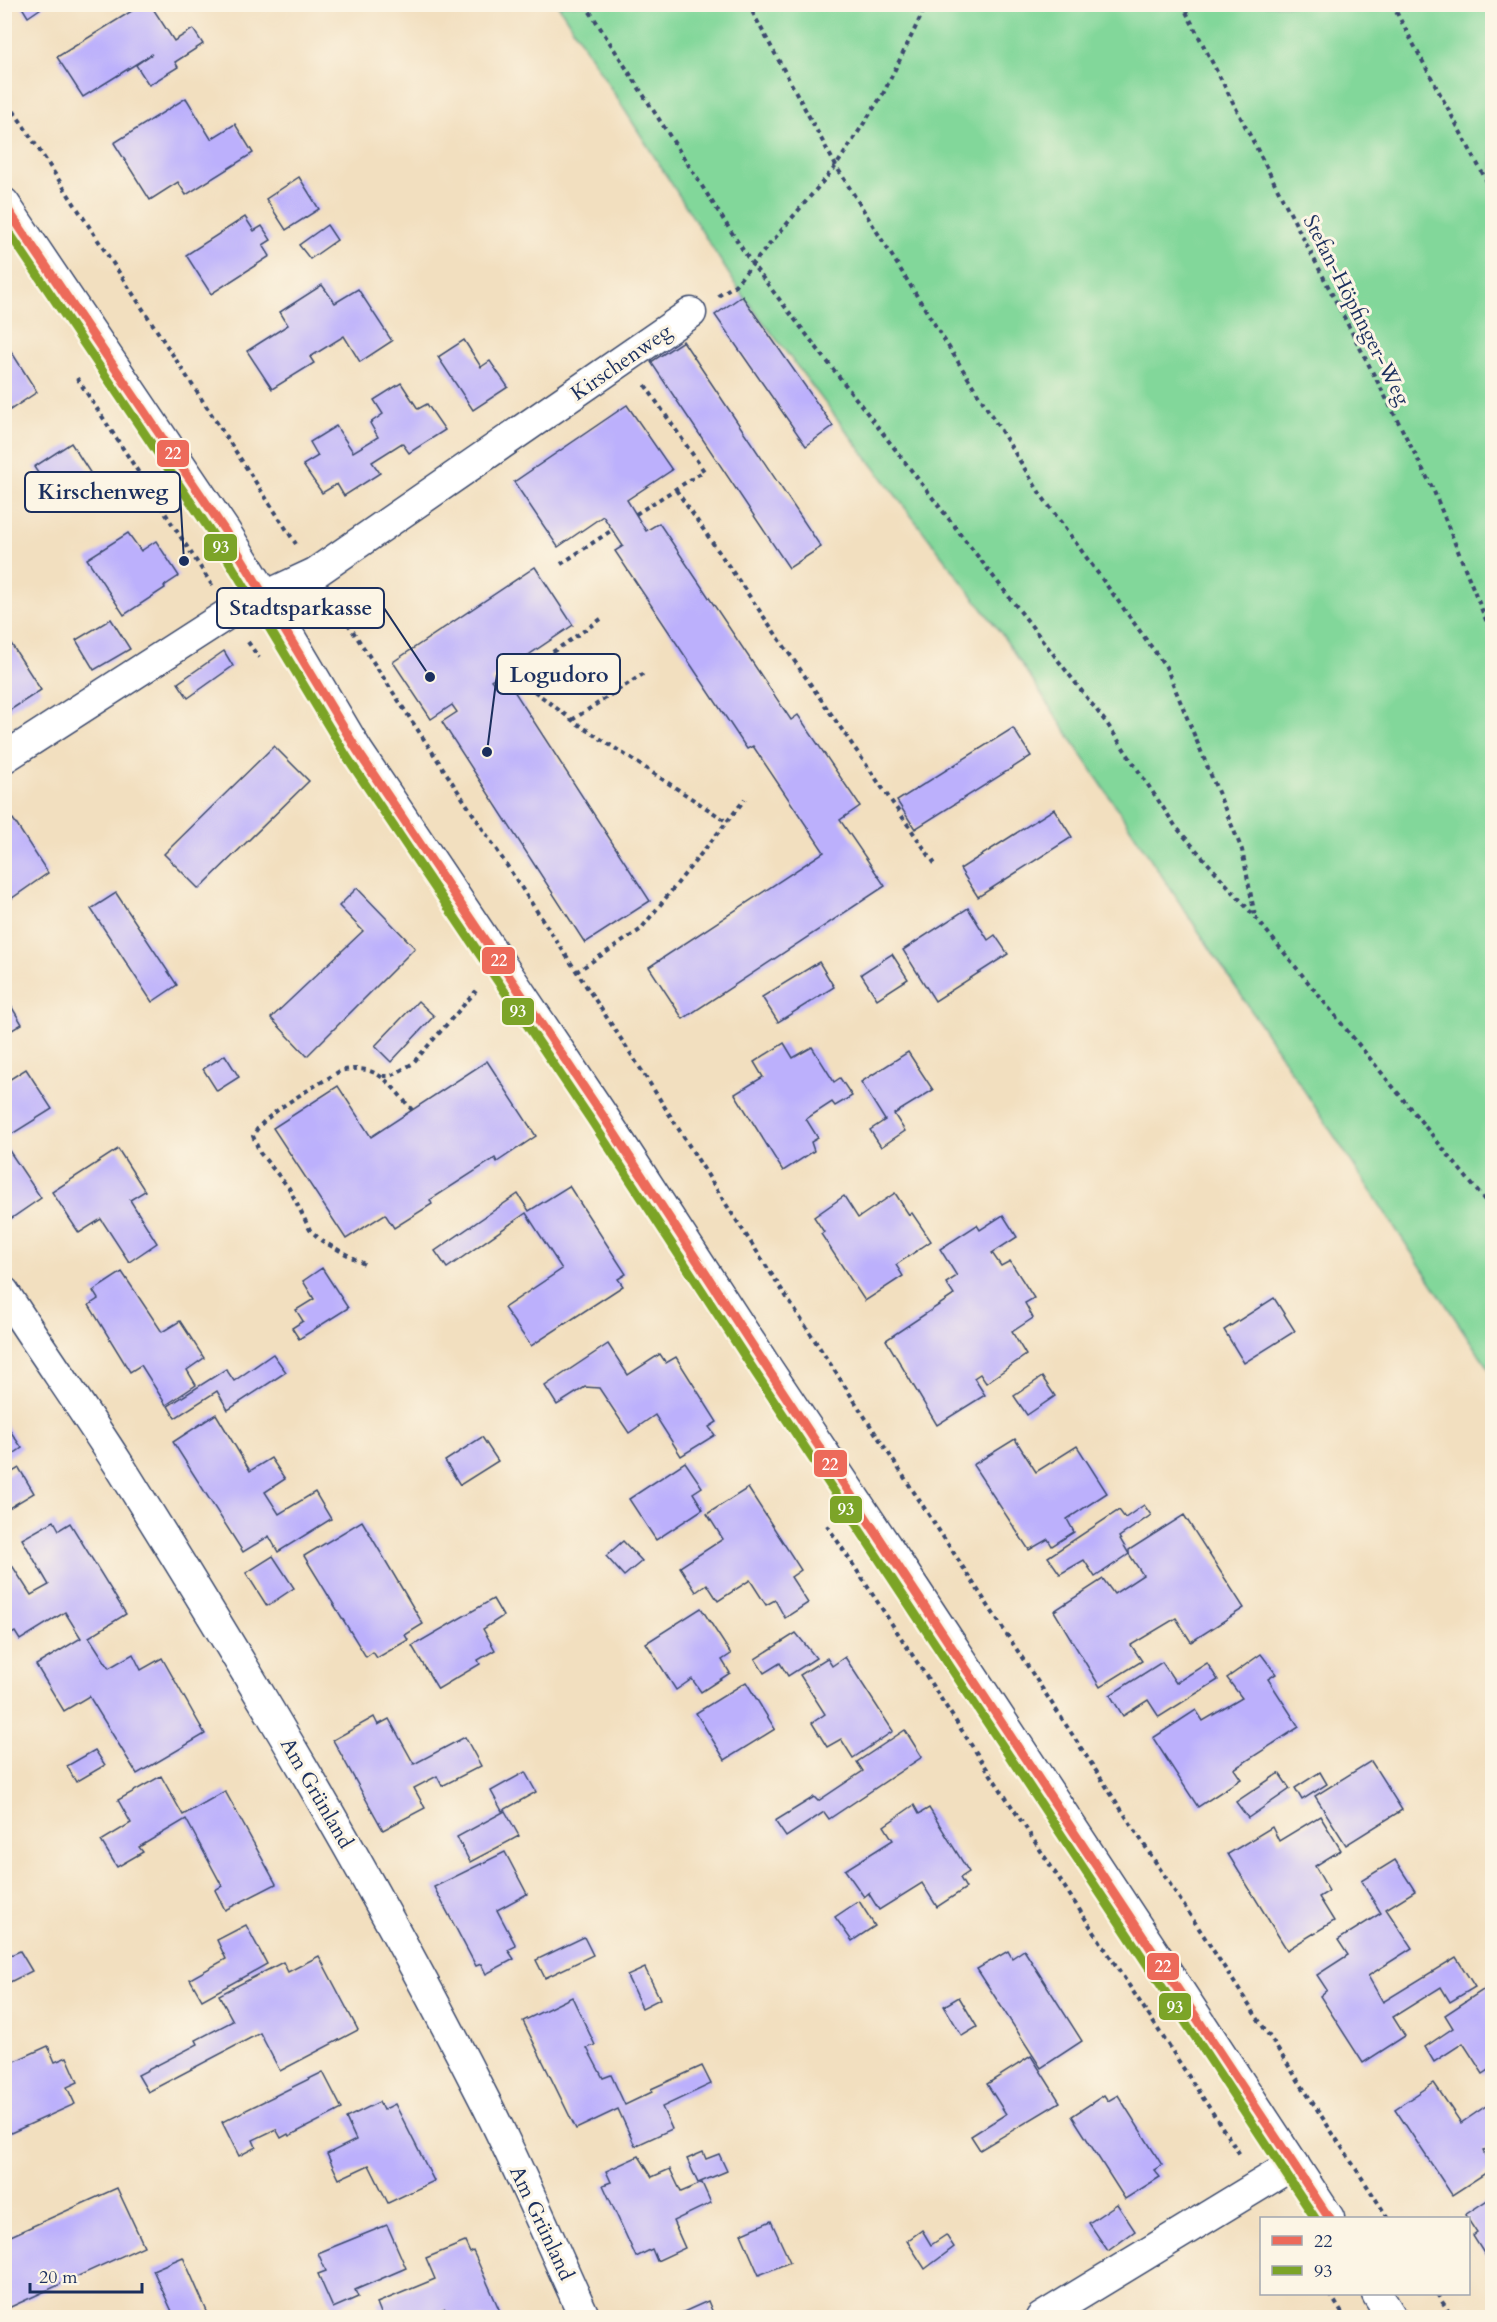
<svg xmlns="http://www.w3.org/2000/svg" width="1497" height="2322" viewBox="0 0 1497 2322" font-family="Cardo,serif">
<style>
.green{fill:#82d79a;stroke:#4e837c;stroke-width:1.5}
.building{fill:#bcb0fc}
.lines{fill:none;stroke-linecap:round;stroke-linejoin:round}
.street-casing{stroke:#3b496d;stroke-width:33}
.path{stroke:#3b496d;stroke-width:4;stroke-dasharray:4.5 4.5;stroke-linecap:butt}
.street{stroke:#fff;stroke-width:30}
.bus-1-casing{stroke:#fcf5e5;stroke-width:14}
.bus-2-casing{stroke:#fcf5e5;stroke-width:14}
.bus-1{stroke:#ed6a5a;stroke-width:9}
.bus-2{stroke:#7ca428;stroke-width:9}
.labels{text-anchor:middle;stroke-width:6;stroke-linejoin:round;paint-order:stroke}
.street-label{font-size:21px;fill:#1b2f5e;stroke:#fcf5e5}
.leader{fill:none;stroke:#1b2f5e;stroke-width:2}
.callout-dot{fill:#1b2f5e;stroke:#fcf5e5;stroke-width:2}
.callout{fill:#fcf5e5;stroke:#1b2f5e;stroke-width:2}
.callout-label{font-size:22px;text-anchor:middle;font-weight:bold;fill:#1b2f5e}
.line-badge{stroke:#fcf5e5;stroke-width:2}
.badge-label{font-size:16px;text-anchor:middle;font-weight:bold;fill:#fff}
</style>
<rect width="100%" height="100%" fill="#fcf5e5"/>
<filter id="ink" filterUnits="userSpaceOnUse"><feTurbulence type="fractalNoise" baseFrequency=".0167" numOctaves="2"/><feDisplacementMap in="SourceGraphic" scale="12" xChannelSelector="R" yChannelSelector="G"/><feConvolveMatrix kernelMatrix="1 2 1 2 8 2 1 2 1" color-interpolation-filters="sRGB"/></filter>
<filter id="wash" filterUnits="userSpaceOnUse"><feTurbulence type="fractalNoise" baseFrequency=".008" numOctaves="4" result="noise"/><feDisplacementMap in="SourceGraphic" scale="24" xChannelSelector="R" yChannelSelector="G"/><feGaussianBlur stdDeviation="1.35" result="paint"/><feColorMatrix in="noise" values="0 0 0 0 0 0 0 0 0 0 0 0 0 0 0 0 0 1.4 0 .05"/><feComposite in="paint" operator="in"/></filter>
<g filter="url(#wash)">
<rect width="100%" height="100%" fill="#f2dfbf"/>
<polygon class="green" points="558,5 1492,5 1492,1374 1001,633 741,293"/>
<g id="blocks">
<g class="building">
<polygon points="20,4 47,4 28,17"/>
<polygon points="143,4 150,4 174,41 193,29 203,44 175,62 178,67 149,85 136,65 152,54 83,97 57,57"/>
<polygon points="186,98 211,139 235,124 253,153 186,195 178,182 150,200 114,143"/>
<polygon points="299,177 319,209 286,230 266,199"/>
<polygon points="245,217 254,231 262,226 271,240 263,245 270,256 211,294 186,255"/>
<polygon points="327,225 337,240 310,259 299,245"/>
<polygon points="322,285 335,303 358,289 392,341 360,362 344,336 310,357 314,363 272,389 247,351 288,325 280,312"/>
<polygon points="742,296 833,426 806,446 715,315"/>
<polygon points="464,340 481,367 490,361 508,387 473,410 438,357"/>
<polygon points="683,341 821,547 789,568 651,362"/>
<polygon points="9,348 37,392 4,414 4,351"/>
<polygon points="401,383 418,409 427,404 445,430 409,453 402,443 372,462 380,473 344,496 337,484 322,493 303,465 318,456 310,442 336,426 353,452 378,437 370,423 383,414 374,400"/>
<polygon points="627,405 672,470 627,500 646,531 659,523 791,720 798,715 860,806 840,820 885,886 683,1019 649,967 824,852 753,746 747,749 615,551 623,546 603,516 558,547 514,482"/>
<polygon points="71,443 102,491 65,514 34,467"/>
<polygon points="128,533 141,551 156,541 179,576 164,586 165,588 124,615 87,559"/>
<polygon points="535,567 573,625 491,680 497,687 507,680 650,901 585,943 442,722 457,712 452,705 431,719 393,662"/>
<polygon points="111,619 130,649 94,670 76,640"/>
<polygon points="8,639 41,690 4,714 4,642"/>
<polygon points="224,651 233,666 188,698 178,683"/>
<polygon points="1013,728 1031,756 915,829 897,801"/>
<polygon points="274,746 309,781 199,889 164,854"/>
<polygon points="1054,809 1072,837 978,897 960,869"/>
<polygon points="13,819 48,873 5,903 5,824"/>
<polygon points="357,888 415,948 307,1056 271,1018 363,931 339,906"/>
<polygon points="116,893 177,985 152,1002 91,909"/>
<polygon points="968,908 988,940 995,935 1008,954 935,1001 903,950"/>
<polygon points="892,954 908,979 877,999 861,974"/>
<polygon points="819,962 834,987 778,1022 762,997"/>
<polygon points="8,1001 22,1024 4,1035 4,1004"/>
<polygon points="418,1001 434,1016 391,1062 375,1046"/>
<polygon points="784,1043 793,1058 812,1047 834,1082 840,1078 852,1096 835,1106 832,1102 806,1119 818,1138 811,1142 814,1151 783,1171 735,1094 763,1077 754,1062"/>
<polygon points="908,1052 933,1090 894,1114 905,1131 881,1147 870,1130 885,1120 861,1082"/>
<polygon points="225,1055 239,1077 217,1091 203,1069"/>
<polygon points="487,1061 536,1136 497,1162 495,1158 430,1200 432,1204 394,1228 385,1214 346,1239 273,1128 338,1086 371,1137"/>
<polygon points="26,1069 52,1109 4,1139 4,1083"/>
<polygon points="4,1143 41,1198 6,1222 4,1220"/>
<polygon points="118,1149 145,1191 130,1200 157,1243 129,1262 101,1219 79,1233 52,1192"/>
<polygon points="569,1186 626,1274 618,1279 623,1286 531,1346 504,1308 562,1269 526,1213 447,1268 435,1251 518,1194 529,1211"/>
<polygon points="895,1193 909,1215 912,1213 931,1241 896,1265 903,1276 865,1301 821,1234 824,1232 814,1217 844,1196 858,1218"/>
<polygon points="1003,1215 1017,1237 992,1253 1001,1266 1010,1261 1034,1298 1025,1303 1033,1318 1012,1332 1026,1355 986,1383 980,1374 974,1378 985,1395 937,1425 886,1340 954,1295 946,1283 957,1276 940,1249 977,1225 980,1230"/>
<polygon points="322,1268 348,1308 299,1339 292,1328 303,1321 296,1310 314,1299 303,1281"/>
<polygon points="122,1272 162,1332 180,1321 204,1358 187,1370 196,1385 166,1405 141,1365 130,1372 89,1305 98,1299 93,1291"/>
<polygon points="1274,1298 1295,1331 1244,1363 1224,1330"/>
<polygon points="608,1344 628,1375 660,1354 666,1363 676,1357 717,1422 709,1427 715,1435 681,1456 655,1415 629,1433 599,1388 585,1387 557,1405 545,1386"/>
<polygon points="273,1354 286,1372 228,1410 217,1391 175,1418 168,1406 226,1369 234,1381"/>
<polygon points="1042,1377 1055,1396 1027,1415 1014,1396"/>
<polygon points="216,1414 250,1471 271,1458 285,1479 265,1492 279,1514 315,1492 331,1519 278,1552 269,1536 243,1552 173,1442"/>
<polygon points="4,1422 22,1448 4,1460"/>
<polygon points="482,1437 498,1461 460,1485 445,1461"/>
<polygon points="1015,1439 1036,1472 1077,1446 1107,1493 1067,1519 1074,1532 1052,1546 1048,1539 1029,1550 973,1465"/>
<polygon points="685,1462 702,1487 693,1493 703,1509 656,1540 629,1499"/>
<polygon points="19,1468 34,1493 4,1511 4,1477"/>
<polygon points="748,1488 801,1570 791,1577 808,1603 785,1618 775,1600 766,1605 750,1580 718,1601 707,1584 696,1592 680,1567 723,1539 707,1514"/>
<polygon points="1144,1505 1151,1515 1119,1537 1129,1554 1095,1577 1084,1560 1060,1574 1048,1557 1119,1510 1125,1518"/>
<polygon points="1184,1515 1244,1608 1191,1642 1176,1618 1131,1645 1142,1661 1100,1687 1054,1611 1103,1579 1114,1594 1143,1575 1129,1554 1129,1550"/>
<polygon points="54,1521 59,1530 70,1523 126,1614 89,1637 109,1668 133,1654 141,1670 162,1658 205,1734 137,1774 89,1696 64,1711 36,1665 81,1638 65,1612 20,1640 15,1632 4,1638 4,1557 6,1556 31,1595 49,1585 22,1539"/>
<polygon points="362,1521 423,1624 405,1635 408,1640 377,1658 373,1652 366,1657 304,1556"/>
<polygon points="623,1541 642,1561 624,1576 606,1556"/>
<polygon points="273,1556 294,1588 267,1606 246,1573"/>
<polygon points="493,1599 503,1616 483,1629 495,1650 478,1660 480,1664 438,1689 412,1646"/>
<polygon points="701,1608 731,1654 722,1660 730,1673 701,1692 692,1679 676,1690 646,1643"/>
<polygon points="796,1633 816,1658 788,1676 780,1663 764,1673 755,1659"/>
<polygon points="1261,1654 1276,1674 1268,1679 1299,1727 1234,1769 1241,1779 1198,1807 1153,1738 1196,1710 1203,1721 1242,1698 1227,1678"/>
<polygon points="845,1657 893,1731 853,1758 841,1739 827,1747 812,1723 825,1714 800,1675 827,1658 832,1666"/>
<polygon points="1162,1662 1176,1683 1207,1663 1218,1680 1159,1717 1148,1700 1123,1716 1110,1695"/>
<polygon points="746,1682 775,1729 725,1760 696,1713"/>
<polygon points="374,1717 378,1725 389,1719 414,1764 465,1737 481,1766 442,1786 437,1776 414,1788 425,1808 383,1830 333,1740"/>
<polygon points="905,1730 922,1757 829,1819 824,1812 786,1837 775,1821 814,1797 818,1801 863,1771 857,1762"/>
<polygon points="95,1750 105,1765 76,1782 67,1766"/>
<polygon points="1371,1761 1402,1810 1346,1845 1315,1796"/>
<polygon points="525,1772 536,1792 502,1811 491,1791"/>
<polygon points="1320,1772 1327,1784 1302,1800 1295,1788"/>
<polygon points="1279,1773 1290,1789 1248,1818 1236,1802"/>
<polygon points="161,1776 183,1815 225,1791 276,1884 225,1910 215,1890 222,1886 186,1819 139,1847 143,1852 117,1867 101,1841 131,1823 118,1800"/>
<polygon points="914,1805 919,1814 929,1808 969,1872 960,1878 966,1888 937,1907 922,1883 879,1910 869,1894 870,1892 864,1897 845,1870 893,1840 884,1826"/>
<polygon points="505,1811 519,1836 470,1862 457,1837"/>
<polygon points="1320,1816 1341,1850 1315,1866 1329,1891 1319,1897 1334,1921 1287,1950 1228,1854 1272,1827 1279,1841"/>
<polygon points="505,1852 527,1894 497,1910 516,1946 508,1950 514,1959 486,1974 481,1964 476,1966 434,1887"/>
<polygon points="1395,1860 1415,1891 1386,1909 1412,1948 1368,1976 1383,2002 1456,1957 1475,1987 1450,2002 1441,1987 1393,2017 1405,2036 1363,2063 1320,1996 1327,1990 1317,1975 1348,1955 1338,1940 1381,1913 1361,1881"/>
<polygon points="859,1901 875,1926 852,1941 835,1917"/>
<polygon points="246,1925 267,1964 202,2000 190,1979 226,1959 217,1940"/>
<polygon points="584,1937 593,1955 545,1978 536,1960"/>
<polygon points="1024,1950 1082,2041 1041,2068 977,1969 1008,1951 1012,1958"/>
<polygon points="20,1951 32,1971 4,1985 4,1958"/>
<polygon points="319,1956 358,2030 280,2071 260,2033 148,2092 138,2075 198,2044 196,2040 233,2021 219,1995 283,1962 288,1972"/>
<polygon points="645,1968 660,1999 642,2008 627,1976"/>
<polygon points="1489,1986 1492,1991 1492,2068 1483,2074 1463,2043 1434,2062 1425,2047 1453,2028 1445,2015"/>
<polygon points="572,1997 595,2045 587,2048 603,2078 611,2075 625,2105 652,2092 651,2089 702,2066 711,2084 662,2107 672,2129 635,2146 618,2109 576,2129 523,2021"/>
<polygon points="959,1997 977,2027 962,2036 944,2006"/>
<polygon points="48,2046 55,2062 67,2057 78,2082 67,2087 75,2104 4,2136 4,2066"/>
<polygon points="1031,2056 1060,2102 980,2150 971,2136 1006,2114 987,2084"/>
<polygon points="323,2072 342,2109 289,2136 288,2134 281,2138 276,2129 253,2140 256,2147 239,2156 222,2122"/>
<polygon points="1434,2083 1461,2123 1492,2102 1492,2145 1483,2151 1492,2169 1452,2195 1395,2109"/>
<polygon points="1104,2095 1108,2101 1118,2095 1162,2165 1154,2170 1160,2177 1125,2199 1072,2116"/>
<polygon points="379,2102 383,2110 395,2104 434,2181 388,2203 369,2165 339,2179 327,2154 356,2140 346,2118"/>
<polygon points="703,2152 706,2159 719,2154 727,2171 698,2183 687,2159"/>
<polygon points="639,2156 652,2177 670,2169 681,2192 702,2183 711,2203 673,2221 685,2248 657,2261 652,2249 636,2257 603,2185 611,2182 606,2171"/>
<polygon points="117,2188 144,2246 4,2310 4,2239"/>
<polygon points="1492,2197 1492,2261 1490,2263 1473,2236 1477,2233 1465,2215"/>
<polygon points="1117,2204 1135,2231 1108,2251 1089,2223"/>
<polygon points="771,2221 790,2262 759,2275 741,2234"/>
<polygon points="387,2225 406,2268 355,2290 358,2297 333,2308 318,2274 326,2271 318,2253"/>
<polygon points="922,2230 931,2245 946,2235 954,2247 925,2269 907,2241"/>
<polygon points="465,2242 470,2253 473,2251 503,2318 449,2318 445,2309 426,2318 383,2318 377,2303 435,2279 426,2258"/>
<polygon points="183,2257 209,2316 204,2318 175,2318 153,2270"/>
<polygon points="708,2301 715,2318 670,2318"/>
</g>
</g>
</g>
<g filter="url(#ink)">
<use href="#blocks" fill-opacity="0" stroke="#3b496d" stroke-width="1.5"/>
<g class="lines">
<defs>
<g id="street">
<polyline points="4,203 225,531 265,595 357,750 601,1113 767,1368 905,1574 1329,2218"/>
<polyline points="4,758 229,613 315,573 691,313"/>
<path d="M4,1292c38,59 78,115 115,173 129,206 254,415 364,632 37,72 68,147 102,221"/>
<polyline points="1377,2294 1392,2318"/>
<polyline points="1041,2318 1294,2164"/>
</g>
</defs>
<use href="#street" class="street-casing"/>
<g class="path">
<polyline points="585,4 752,264 1108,725 1176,827 1256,918 1492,1209"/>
<polyline points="748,4 836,166 1041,495 1166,667 1242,850 1255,916"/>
<polyline points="1182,4 1433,489 1492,635"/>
<polyline points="1392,4 1492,191"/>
<polyline points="4,96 296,544"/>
<polyline points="718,296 735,285 836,166 883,94 927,4"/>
<polyline points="77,378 212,585"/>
<polyline points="676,490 937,867"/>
<polyline points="636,514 704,471 645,385"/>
<polyline points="561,564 612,530"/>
<polyline points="333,601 642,1071 731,1212 1388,2218"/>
<polyline points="601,619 516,677 572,720 726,821"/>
<polyline points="248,642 259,658"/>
<polyline points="572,720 643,674"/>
<polyline points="576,972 640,930 745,799"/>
<polyline points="383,1076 391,1076 412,1064 476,991"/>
<path d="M364,1264l-42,-23 -12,-11 -21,-42 -29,-35 -7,-17c10,-23 65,-51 87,-65 38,-9 50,13 72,39"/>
<polyline points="827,1525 1241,2156"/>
<polyline points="1330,2294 1345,2318"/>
<polyline points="1437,2294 1453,2318"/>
</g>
<use href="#street" class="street"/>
<defs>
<polyline id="bus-1" points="4,204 225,531 357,750 601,1113 767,1368 1329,2218"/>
<polyline id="bus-2" points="4,225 215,538 347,757 591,1120 757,1375 1315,2218"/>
</defs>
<use href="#bus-1" class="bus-1-casing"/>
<use href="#bus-2" class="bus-2-casing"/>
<use href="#bus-1" class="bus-1"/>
<use href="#bus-2" class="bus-2"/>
</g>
</g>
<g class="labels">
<g class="street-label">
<text transform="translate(1357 310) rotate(63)" y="7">Stefan-Höpfinger-Weg</text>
<text transform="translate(621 362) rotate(-35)" y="7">Kirschenweg</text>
<text transform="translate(317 1793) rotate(60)" y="7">Am Grünland</text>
<text transform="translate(542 2223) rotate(65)" y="7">Am Grünland</text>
</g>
</g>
<path class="leader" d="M184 561L180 492M430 677L384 608M487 752L497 674"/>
<g class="callout-dot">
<circle cx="184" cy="561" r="6"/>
<circle cx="430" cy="677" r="6"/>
<circle cx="487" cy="752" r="6"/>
</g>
<g class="callout">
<rect x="25" y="472" width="155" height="40" rx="6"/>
<rect x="217" y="588" width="167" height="40" rx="6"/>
<rect x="497" y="654" width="123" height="40" rx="6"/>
</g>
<g class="callout-label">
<text x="103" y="499">Kirschenweg</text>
<text x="301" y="615">Stadtsparkasse</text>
<text x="559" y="682">Logudoro</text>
</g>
<g class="line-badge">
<rect x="156" y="439" width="34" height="29" rx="6" fill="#ed6a5a"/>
<rect x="203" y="533" width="35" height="29" rx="6" fill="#7ca428"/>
<rect x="481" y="946" width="35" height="29" rx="6" fill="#ed6a5a"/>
<rect x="501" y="997" width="34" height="29" rx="6" fill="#7ca428"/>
<rect x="813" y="1449" width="35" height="29" rx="6" fill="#ed6a5a"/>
<rect x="829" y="1495" width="34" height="29" rx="6" fill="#7ca428"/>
<rect x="1146" y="1952" width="34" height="29" rx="6" fill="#ed6a5a"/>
<rect x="1158" y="1992" width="34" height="29" rx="6" fill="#7ca428"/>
</g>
<g class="badge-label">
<text x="173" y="459">22</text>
<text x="221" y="553">93</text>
<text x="499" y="966">22</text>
<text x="518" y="1017">93</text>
<text x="830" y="1470">22</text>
<text x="846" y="1515">93</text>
<text x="1163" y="1972">22</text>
<text x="1175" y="2013">93</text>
</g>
<rect width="1497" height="2322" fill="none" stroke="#fcf5e5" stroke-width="24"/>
<rect x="1260" y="2217" width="210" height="78" fill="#fcf5e5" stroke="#a2a6af" stroke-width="1.5"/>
<rect x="1272" y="2236" width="30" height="9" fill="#ed6a5a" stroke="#a2a6af" stroke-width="1.5"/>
<text x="1314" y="2247" font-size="18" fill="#1b2f5e">22</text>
<rect x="1272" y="2266" width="30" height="9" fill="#7ca428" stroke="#a2a6af" stroke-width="1.5"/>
<text x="1314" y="2277" font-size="18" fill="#1b2f5e">93</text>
<path d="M30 2283v9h112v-9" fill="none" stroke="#1b2f5e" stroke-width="3"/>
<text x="39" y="2283" font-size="18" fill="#1b2f5e" stroke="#fcf5e5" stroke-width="4.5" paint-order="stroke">20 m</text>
</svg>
